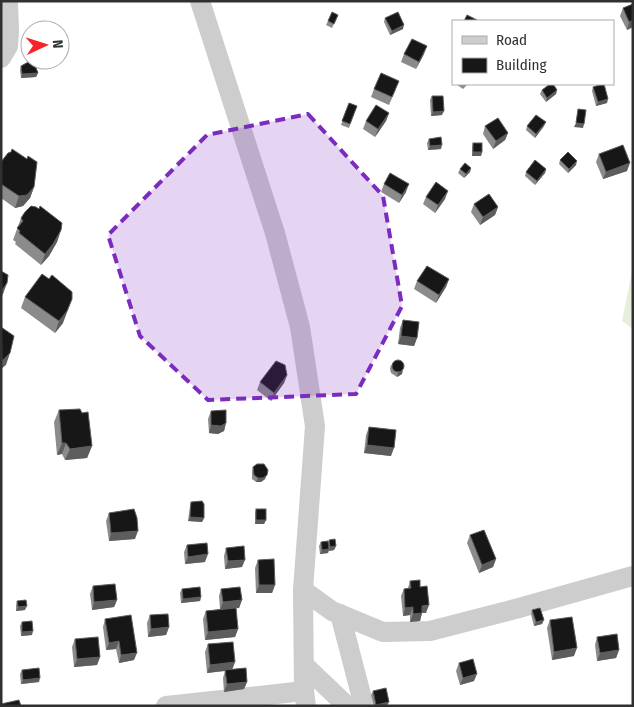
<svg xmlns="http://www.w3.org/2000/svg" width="634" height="707" viewBox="0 0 634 707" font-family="'Fira Sans Condensed',sans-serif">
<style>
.green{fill:#e6efdd}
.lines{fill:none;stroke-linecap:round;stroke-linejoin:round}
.minor{stroke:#cdcdcd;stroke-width:20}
.wall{fill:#8b8b8b}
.shaded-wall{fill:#5d5d5d}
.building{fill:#171717;stroke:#5d5d5d}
.marked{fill:#7b2cbf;fill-opacity:0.2;stroke:#7b2cbf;stroke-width:4;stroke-dasharray:10 6;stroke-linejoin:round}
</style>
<rect width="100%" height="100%" fill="#fff"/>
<polygon class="green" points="633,267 633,329 622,321"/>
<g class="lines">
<g class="minor">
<polyline points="200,1 275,233 300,327 315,426 303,590 304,691 306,706"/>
<polyline points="1,58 8,46 9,31 8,1"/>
<polyline points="303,590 332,611 383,632 430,631 519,608 633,576"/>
<polyline points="340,614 364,706"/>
<polyline points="304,665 347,706"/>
<polyline points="166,706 304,691"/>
</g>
</g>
<g class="wall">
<polygon points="633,4 633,27 627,30 620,16 623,8"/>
<polygon points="338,15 332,28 326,25 328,21"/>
<polygon points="385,18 403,29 390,35 384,22"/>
<polygon points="404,54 424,54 416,69 401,62"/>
<polygon points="21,66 38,73 36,77 21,78 20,70"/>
<polygon points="456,84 468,84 463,89"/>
<polygon points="593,87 607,103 596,106 592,91"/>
<polygon points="374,89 396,89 389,105 371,97"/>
<polygon points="542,90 557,90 556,94 546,102 540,94"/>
<polygon points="432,96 442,115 431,116 430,100"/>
<polygon points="349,103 357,106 349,128 341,125"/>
<polygon points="389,113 386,121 375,137 363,129 366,121"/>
<polygon points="485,126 508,133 505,140 493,149 483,134"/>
<polygon points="527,126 544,126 535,138 526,130"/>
<polygon points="429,139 441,149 428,150 427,143"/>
<polygon points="473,143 482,152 481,156 472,156 472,147"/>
<polygon points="599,154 627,171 603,179 596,162"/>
<polygon points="560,160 576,165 568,173 559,164"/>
<polygon points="1,162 34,187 30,198 23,206 15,208 1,198"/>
<polygon points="471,168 470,172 464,178 458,173 460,169"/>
<polygon points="546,169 545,173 535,185 525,176 526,172"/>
<polygon points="384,184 406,192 399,203 381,192"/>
<polygon points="426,197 445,199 435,213 423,204"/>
<polygon points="474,204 498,207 495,215 480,225 471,212"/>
<polygon points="21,218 61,230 57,242 49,256 41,265 15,244 16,242 13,240"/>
<polygon points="449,279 446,287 436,303 414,289 417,281"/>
<polygon points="25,297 63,323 55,333 21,308"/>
<polygon points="403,320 417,338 414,346 398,344 400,328"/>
<polygon points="391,365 402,374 397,377 391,373 390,369"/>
<polygon points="287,375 284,383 271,401 257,390 260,382"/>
<polygon points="59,410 92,446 87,458 65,460 62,454 57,455 54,422"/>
<polygon points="211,411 226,423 224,431 218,434 209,433 208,419"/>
<polygon points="369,427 391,456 364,453 366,435"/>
<polygon points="253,467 265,479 261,482 256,482 252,479 252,471"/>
<polygon points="191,502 204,518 202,522 188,521 190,506"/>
<polygon points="256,509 266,520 264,524 255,524 255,513"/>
<polygon points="109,513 135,539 109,541 106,521"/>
<polygon points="470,535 496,559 493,567 479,573 467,543"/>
<polygon points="329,540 336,546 334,550 329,551 329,550 328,553 320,554 319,546 321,542 328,543"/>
<polygon points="187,545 205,562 185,564 184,552"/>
<polygon points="226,548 242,567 225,569 224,556"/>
<polygon points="258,560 275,585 272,593 256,593 255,568"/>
<polygon points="410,581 420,587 426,613 422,613 420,621 410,622 410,615 403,616 401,596 404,589 408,588"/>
<polygon points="93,586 117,600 114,607 92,610 90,594"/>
<polygon points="182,589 201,597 200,601 181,603 180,593"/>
<polygon points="221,589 242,600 239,608 236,608 238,629 235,637 205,640 203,619 206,611 220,609 219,596"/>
<polygon points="17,601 25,610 16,611 16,605"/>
<polygon points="532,610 542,624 534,626 531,614"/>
<polygon points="150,615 169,627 166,635 148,637 147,623"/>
<polygon points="105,619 134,660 119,663 116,649 106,650 103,627"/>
<polygon points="550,620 574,656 552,660 547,628"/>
<polygon points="22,622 32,635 21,636 20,626"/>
<polygon points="597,637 619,650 616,658 597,661 595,645"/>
<polygon points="75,639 100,657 97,665 74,667 72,647"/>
<polygon points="208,644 235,662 232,669 247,682 244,689 224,692 223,678 225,671 207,673 205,652"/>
<polygon points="459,663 474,681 460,685 456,671"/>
<polygon points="22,670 39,682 21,684 20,674"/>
<polygon points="373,691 387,706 374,706 371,695"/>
</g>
<g class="shaded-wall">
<polygon points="633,20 633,27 627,30 629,22"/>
<polygon points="404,25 403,29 390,35 392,31"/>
<polygon points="427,46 424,54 416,69 419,62"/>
<polygon points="38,73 36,77 21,78 22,74"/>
<polygon points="557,90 556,94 546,102 547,98"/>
<polygon points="608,99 607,103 596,106 598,102"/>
<polygon points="444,111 442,115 431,116 433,112"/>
<polygon points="389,113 386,121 375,137 378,129"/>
<polygon points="546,122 544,126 535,138 536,134"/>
<polygon points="576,123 584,124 583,128 574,127"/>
<polygon points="508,133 505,140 493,149 496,141"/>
<polygon points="442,145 441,149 428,150 430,146"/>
<polygon points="473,152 482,152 481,156 472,156"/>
<polygon points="577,161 576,165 568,173 569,169"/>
<polygon points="630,163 627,171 603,179 606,172"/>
<polygon points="471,168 470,172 464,178 466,174"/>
<polygon points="546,169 545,173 535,185 537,181"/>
<polygon points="409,184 406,192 399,203 402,195"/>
<polygon points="34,187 30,198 23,206 15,208 19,196"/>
<polygon points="448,191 445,199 435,213 438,205"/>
<polygon points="498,207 495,215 480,225 483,217"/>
<polygon points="61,230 57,242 49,256 41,265 45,254"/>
<polygon points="449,279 446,287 436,303 439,295"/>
<polygon points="7,283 3,294 1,297 1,292"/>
<polygon points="72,299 63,323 55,333 59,321"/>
<polygon points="401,336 417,338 414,346 398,344"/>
<polygon points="10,353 6,365 1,369 2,361"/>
<polygon points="403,370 402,374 397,377 398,373"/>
<polygon points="287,375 284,383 271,401 274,393"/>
<polygon points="226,423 224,431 218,434 209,433 211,425"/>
<polygon points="62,443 66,443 62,454 57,455"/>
<polygon points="367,445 394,448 391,456 364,453"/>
<polygon points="92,446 87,458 65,460 70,449"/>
<polygon points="267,475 265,479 261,482 256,482 258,478"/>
<polygon points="190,517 204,518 202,522 188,521"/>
<polygon points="256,520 266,520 264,524 255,524"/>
<polygon points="138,531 135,539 109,541 111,533"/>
<polygon points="336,546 334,550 329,551 330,547"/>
<polygon points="329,549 328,553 320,554 322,550"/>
<polygon points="208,554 205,562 185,564 188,557"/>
<polygon points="496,559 493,567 479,573 482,565"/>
<polygon points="245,560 242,567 225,569 228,561"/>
<polygon points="259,585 275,585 272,593 256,593"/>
<polygon points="201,597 200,601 181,603 183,599"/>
<polygon points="117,600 114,607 92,610 94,602"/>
<polygon points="242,600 239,608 220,610 223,602"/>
<polygon points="429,605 426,613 422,613 420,621 410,622 413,614 422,606"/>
<polygon points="27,606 25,610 16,611 18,607"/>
<polygon points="413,607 410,615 403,616 405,608"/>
<polygon points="544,620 542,624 534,626 536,622"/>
<polygon points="169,627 166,635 148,637 151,629"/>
<polygon points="238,629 235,637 205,640 208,632"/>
<polygon points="33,631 32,635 21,636 22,632"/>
<polygon points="119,641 116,649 106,650 109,643"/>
<polygon points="577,648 574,656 552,660 554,652"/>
<polygon points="619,650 616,658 597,661 600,653"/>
<polygon points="137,653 134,660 119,663 121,655"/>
<polygon points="100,657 97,665 74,667 77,659"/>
<polygon points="235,662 232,670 207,673 210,665"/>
<polygon points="477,674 474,681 460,685 463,678"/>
<polygon points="40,678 39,682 21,684 23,680"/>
<polygon points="247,682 244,689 224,692 227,684"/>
<polygon points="389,702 387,706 376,706 376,705"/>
</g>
<g class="building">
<polygon points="633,4 633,20 629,22 623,8"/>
<polygon points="332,12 338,15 334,24 328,21"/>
<polygon points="398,12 404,25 392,31 385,18"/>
<polygon points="467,15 479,21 464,21"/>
<polygon points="412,39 427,46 419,62 404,54"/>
<polygon points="32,60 33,60 38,73 22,74 21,66"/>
<polygon points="381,73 399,81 392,97 374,89"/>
<polygon points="550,84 553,84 557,90 547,98 542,90"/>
<polygon points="602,84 604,84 608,99 598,102 593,87"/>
<polygon points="432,96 443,96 444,111 433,112"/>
<polygon points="349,103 357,106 350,124 342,121"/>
<polygon points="376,105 389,113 378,129 366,121"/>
<polygon points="578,109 586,110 584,124 576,123"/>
<polygon points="536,115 546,122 536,134 527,126"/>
<polygon points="498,118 508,133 496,141 485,126"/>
<polygon points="441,137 442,145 430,146 429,139"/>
<rect x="473" y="143" width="9" height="9"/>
<polygon points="623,145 630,163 606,172 599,154"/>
<polygon points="12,149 27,159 28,156 37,162 34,187 27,195 19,196 1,184 1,162 8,153 11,152"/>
<polygon points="568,152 577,161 569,169 560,160"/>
<polygon points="535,160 546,169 537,181 526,172"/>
<polygon points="465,163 471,168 466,174 460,169"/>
<polygon points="390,173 409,184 402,195 384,184"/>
<polygon points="436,182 448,191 438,205 426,197"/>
<polygon points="489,194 498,207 483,217 474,204"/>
<polygon points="31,206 36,207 39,209 40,206 62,223 61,230 53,244 45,254 19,233 20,231 17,228 23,221 21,218 25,212"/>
<polygon points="427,266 449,279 439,295 417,281"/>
<polygon points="1,271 8,275 7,283 1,292"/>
<polygon points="42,274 49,279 52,275 72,292 72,299 67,311 59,321 25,297"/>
<polygon points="403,320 419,322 417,338 401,336"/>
<polygon points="1,327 14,336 10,353 2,361"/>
<circle cx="398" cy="366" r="6"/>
<polygon points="276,361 285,365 287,375 274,393 260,382"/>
<polygon points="80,409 82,413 88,412 92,446 70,449 66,443 62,443 59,410"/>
<polygon points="226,410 226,423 221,426 211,425 211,411"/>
<polygon points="369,427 396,430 394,448 367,445"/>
<polygon points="257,464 264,464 268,470 267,475 263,478 258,478 254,475 253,467"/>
<polygon points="202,501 204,504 204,518 190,517 191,502"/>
<polygon points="134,509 137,518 138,531 111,533 109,513"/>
<rect x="256" y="509" width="10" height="11"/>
<polygon points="484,530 496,559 482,565 470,535"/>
<polygon points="335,539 336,546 330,547 329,540"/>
<polygon points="328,541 329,549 322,550 321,542"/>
<polygon points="207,543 208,554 188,557 187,545"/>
<polygon points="244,546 245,560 228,561 226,548"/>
<polygon points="274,559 275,585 259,585 258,560"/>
<polygon points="420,580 420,587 427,586 429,605 422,606 422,613 413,614 413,607 405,608 404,589 411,588 410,581"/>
<polygon points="115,584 117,600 94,602 93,586"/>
<polygon points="200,587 201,597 183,599 182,589"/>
<polygon points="240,587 242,600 223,602 221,589"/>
<polygon points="26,600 27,606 18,607 17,601"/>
<polygon points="236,608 238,629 208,632 206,611"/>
<polygon points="540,608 544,620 536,622 532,610"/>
<polygon points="168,614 169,627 151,629 150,615"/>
<polygon points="131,615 137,653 121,655 119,641 109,643 105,619"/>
<polygon points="572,617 577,648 554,652 550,620"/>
<polygon points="32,621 33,631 22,632 22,622"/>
<polygon points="617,634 619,650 600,653 597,637"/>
<polygon points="98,637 100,657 77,659 75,639"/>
<polygon points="233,642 235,662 210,665 208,644"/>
<polygon points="473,659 477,674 463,678 459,663"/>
<polygon points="39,668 40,678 23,680 22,670"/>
<polygon points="246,668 247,682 227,684 225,670"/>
<polygon points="386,688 389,702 376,705 373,691"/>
<polygon points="19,700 21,706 1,706 1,704"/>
</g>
<path class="marked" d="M308,114l75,82 19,110 -46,88 -148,6 -68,-64 -32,-101 99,-100z"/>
<rect width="634" height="707" fill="none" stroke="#303030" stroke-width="5"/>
<rect x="452" y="20" width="162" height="65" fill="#ffffff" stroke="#acacac"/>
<rect x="462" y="36" width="25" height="8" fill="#cdcdcd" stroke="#acacac"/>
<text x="496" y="45" font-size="15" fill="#303030">Road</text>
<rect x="462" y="58" width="25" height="15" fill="#171717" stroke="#acacac"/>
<text x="496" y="70" font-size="15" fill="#303030">Building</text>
<g transform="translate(45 45) rotate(86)"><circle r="24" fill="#ffffff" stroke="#acacac"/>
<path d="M0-4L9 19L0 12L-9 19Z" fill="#f7232a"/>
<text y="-8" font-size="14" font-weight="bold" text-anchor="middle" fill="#303030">N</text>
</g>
</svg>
